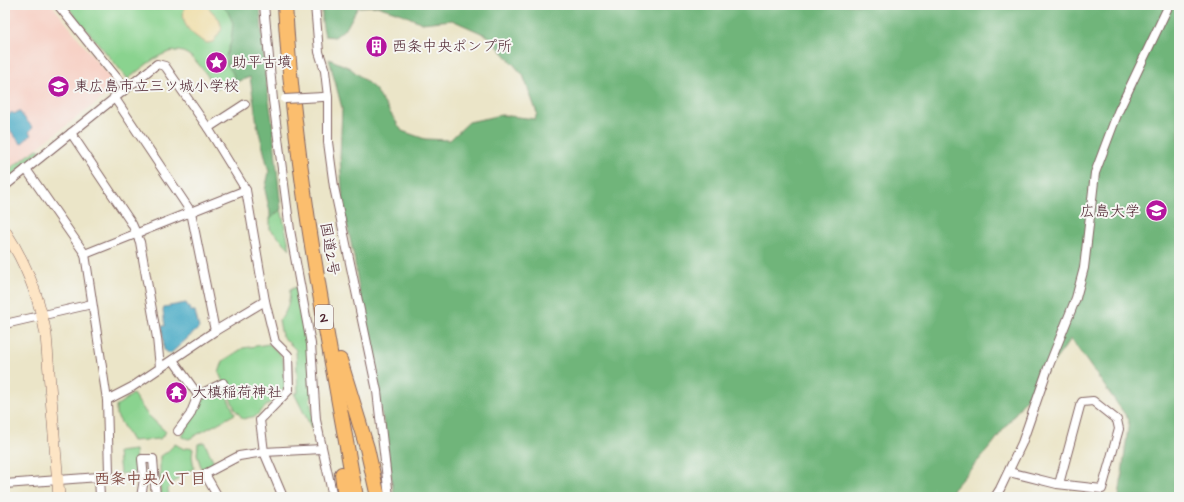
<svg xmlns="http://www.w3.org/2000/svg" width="1184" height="502" viewBox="0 0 1184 502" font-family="'Architects Daughter','Klee One',sans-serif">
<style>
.built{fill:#f7d1c6}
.green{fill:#8ad38f;stroke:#6a795d}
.forest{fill:#6fb57a;stroke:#5c6a52}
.sand{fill:#eeda9e;stroke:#9c7c64}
.water{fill:#45a9c5;stroke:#486478}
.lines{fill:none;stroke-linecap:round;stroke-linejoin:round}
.street-casing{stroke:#826462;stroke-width:10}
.secondary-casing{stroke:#826462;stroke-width:12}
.highway-casing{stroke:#826462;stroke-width:16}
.street{stroke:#fff;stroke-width:8}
.secondary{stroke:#fde5c5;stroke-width:11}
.highway{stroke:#fbbe6e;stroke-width:14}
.street-bridge-casing{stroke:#826462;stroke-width:10;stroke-linecap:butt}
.street-bridge{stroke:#fff;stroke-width:8}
.labels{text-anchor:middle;stroke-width:4;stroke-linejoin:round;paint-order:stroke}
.shield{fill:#f6f6f2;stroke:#7e6067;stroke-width:1}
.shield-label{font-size:14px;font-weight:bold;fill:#4a1f2b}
.poi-label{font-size:15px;fill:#4a1f2b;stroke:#f6f6f2;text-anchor:start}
.street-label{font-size:15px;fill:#4a1f2b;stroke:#f6f6f2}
.neighbourhood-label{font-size:16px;font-weight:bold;fill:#845149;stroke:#f6f6f2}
</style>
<rect width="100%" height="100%" fill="#f6f6f2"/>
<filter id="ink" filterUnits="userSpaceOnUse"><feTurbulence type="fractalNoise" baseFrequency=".025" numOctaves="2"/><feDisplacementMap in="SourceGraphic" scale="8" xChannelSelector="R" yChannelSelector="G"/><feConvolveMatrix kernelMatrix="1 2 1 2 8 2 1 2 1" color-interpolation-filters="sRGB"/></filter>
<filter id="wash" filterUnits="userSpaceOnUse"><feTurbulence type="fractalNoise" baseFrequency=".012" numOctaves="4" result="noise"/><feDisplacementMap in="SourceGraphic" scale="16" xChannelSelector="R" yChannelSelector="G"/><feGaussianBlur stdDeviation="0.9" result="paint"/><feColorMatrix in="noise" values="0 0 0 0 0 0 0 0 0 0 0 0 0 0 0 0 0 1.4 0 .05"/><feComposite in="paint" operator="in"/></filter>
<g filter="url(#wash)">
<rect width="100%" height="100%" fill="#ebe5c8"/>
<polygon class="built" points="5,5 52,5 113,82 113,90 5,172"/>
<g class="green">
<path d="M66,5h188l-4,72 -33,12c-9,-11 -20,-32 -34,-37 -18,-6 -42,17 -55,27z"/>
<polygon points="37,149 40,150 40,152 5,181 5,172"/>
<polygon points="281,209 290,249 270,229 270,219"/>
<path d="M298,286l8,33 8,75 -4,4 5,31h-3l-18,-36h4l-2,-43 -14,-14 -3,-16c8,-5 11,-21 11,-30z"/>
<polygon points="269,344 280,354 283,360 285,388 256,416 243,419 235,409 219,373 223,361 243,348"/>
<polygon points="222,386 235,414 189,439 182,437 201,399"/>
<polygon points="133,394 147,414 166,432 160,439 132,441 116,414 116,406"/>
<polygon points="204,442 215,464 202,470 197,455 198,444"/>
<polygon points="175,444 184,449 190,447 193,449 192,456 194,468 179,477 168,489 169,497 160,497 160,456 166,453"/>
<polygon points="135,450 137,473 120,474 118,452"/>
</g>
<g class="forest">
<polygon points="221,5 260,5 265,73 272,120 281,209 270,219 270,212 265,190 269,172 257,124 250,77 235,82 233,73 227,65 226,55 231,42 233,23 228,12"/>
<polygon points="322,5 1179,5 1179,497 1119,497 1129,420 1071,339 991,446 946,497 394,497 385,429 371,369 354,257 343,206 340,157 342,108 329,59 350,68 375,89 402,131 425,139 450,140 469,122 501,115 535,119 537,113 523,75 488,36 452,20 422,23 402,14 377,6 358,7 347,27 335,37 325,36 322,22"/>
</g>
<path class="sand" d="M185,5h21l13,14 3,10 -9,13 -6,1c-16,-8 -28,-19 -22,-38z"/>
<g class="water">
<polygon points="19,111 33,128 29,132 31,135 21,144 5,124 5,118 12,112 14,114"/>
<polygon points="186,303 191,311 195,311 199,328 170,354 164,350 162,326 165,326 163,311 164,307"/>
</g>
</g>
<g filter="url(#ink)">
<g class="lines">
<defs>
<g id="street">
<polyline points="58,5 125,88"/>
<polyline points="264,5 273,100 290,230 311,344 316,420 333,497"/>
<polyline points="315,5 319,52 325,71 328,97 328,142 334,187 377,391 389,497"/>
<polyline points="114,97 191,212 215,331"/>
<polyline points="208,128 245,104"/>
<polyline points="71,133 132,224 140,242 157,338 160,367"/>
<polyline points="5,186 157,64 165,66 208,128 246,190 265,301 275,342 288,355 289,390 260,420 264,452 283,497"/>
<polyline points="85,254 246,190"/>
<polyline points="5,324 92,304"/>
<polyline points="173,360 198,395 223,383"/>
<polyline points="107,400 132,387 215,331 265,301"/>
<polyline points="178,431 190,415 198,395"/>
<polyline points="1009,472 1057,484 1102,489 1119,429 1117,420 1093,401 1082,402 1080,406 1059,484"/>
<polyline points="99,477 100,497"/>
<polyline points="5,484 99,477 109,472 107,400 85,254 26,169"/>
<polyline points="141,497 144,479 142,459 153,459 156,497"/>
<polyline points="218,497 205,474 239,456 264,452 322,449"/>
<polyline points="995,497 1000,489 1022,443 1048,368 1076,298 1084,268 1095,173 1118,112 1169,5"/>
</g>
<path id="secondary" d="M5,231c21,32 34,65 41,104l13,162"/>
<g id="highway">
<path d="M285,5c9,166 42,329 71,492"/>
<polyline points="340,360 367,448 378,497"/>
<polyline points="342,474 345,497"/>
</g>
</defs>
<use href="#street" class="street-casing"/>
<use href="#secondary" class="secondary-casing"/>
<use href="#highway" class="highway-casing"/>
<use href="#street" class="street"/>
<use href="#secondary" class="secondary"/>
<use href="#highway" class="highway"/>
<defs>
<polyline id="street-bridge" points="285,99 323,97"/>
</defs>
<use href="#street-bridge" class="street-bridge-casing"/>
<use href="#street-bridge" class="street-bridge"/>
</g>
</g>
<defs>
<symbol id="building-disc" viewBox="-11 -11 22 22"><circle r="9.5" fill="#b5179e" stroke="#f6f6f2"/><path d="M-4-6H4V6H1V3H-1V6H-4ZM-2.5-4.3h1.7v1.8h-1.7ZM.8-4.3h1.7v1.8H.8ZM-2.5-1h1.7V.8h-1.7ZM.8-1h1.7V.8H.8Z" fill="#fff"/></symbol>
<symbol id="sight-disc" viewBox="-11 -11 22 22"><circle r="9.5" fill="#b5179e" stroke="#f6f6f2"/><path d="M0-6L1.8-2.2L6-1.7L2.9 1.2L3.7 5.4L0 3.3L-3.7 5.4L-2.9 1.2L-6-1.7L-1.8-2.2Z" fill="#fff"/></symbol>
<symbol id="school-disc" viewBox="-11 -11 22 22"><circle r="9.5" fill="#b5179e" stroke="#f6f6f2"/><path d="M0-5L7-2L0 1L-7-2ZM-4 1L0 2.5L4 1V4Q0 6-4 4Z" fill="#fff"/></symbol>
<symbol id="university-disc" viewBox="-11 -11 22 22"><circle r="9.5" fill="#b5179e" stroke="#f6f6f2"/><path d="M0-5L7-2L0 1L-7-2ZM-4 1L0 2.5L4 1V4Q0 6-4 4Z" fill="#fff"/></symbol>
<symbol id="temple-disc" viewBox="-11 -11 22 22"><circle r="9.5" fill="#b5179e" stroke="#f6f6f2"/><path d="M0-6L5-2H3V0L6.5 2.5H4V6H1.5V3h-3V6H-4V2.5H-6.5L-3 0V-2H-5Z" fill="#fff"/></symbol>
</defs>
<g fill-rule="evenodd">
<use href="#building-disc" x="364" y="34" width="25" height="25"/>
<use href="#sight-disc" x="204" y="50" width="25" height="25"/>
<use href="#school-disc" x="46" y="74" width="25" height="25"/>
<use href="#university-disc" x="1144" y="198" width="25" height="25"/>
<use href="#temple-disc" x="164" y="380" width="25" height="25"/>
</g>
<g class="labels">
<rect class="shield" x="315" y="305" width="18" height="24" rx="3"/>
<g class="shield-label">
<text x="324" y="322">2</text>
</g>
<g class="poi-label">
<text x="392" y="51">西条中央ポンプ所</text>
<text x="232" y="67">助平古墳</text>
<text x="74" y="91">東広島市立三ツ城小学校</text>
<text x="1140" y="216" text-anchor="end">広島大学</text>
<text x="192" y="397">大槙稲荷神社</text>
</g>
<g class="street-label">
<text transform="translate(330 249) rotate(81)" y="5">国道2号</text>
</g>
<g class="neighbourhood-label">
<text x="150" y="484">西条中央八丁目</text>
</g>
</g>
<rect width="1184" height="502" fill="none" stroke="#f6f6f2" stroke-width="20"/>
</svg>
